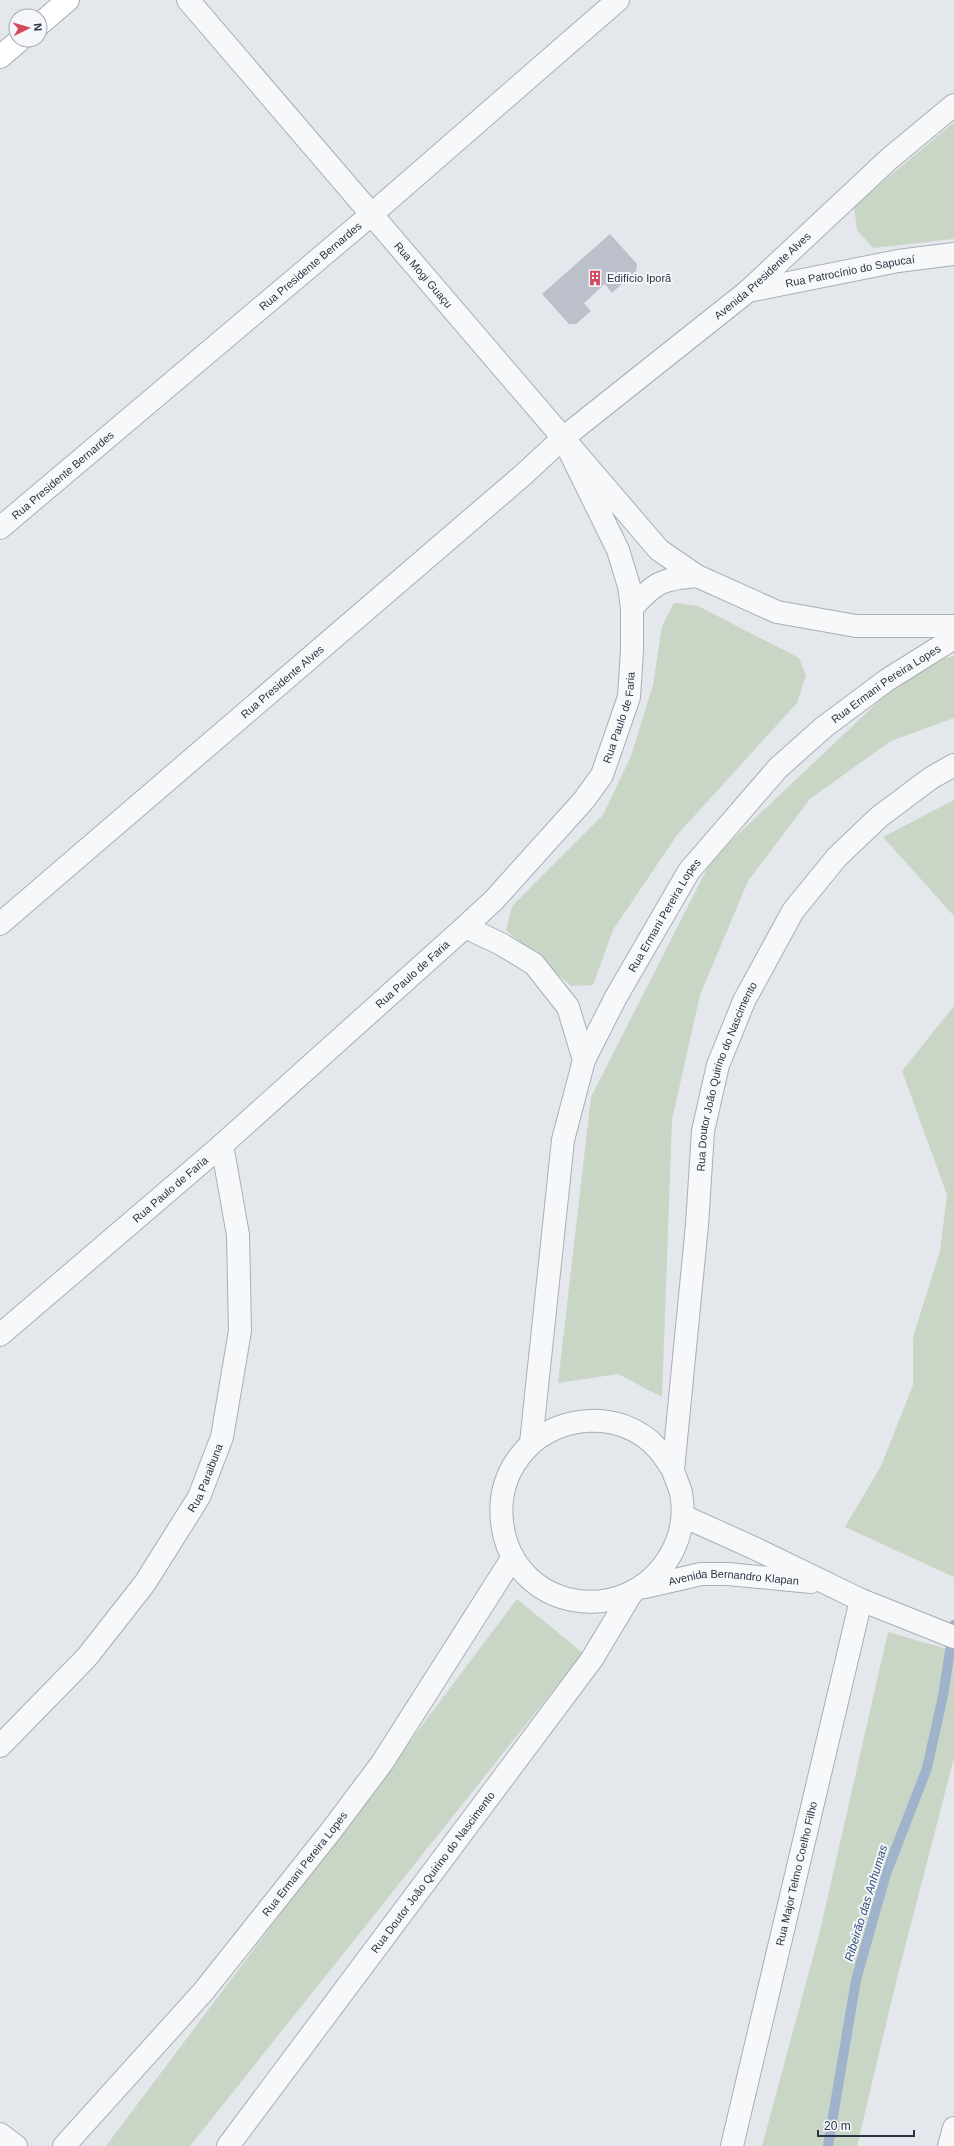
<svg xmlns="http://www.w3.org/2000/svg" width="954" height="2146" viewBox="0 0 954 2146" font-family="Helvetica,sans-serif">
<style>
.green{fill:#c9d6c5}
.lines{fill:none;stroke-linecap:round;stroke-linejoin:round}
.stream{stroke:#9fb4cc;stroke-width:10}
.building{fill:#bbc0ca}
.minor-casing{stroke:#a9aeb7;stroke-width:24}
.major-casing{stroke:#a3abb8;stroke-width:24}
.minor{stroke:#f7f8fa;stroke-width:22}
.major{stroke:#fff;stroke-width:22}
.labels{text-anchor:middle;stroke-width:4;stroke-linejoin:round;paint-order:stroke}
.street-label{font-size:11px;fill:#2b3445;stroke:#f4f6f9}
.poi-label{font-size:11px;fill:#2b3445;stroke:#f4f6f9;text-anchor:start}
.water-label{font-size:12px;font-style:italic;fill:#34527a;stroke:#f4f6f9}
</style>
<rect width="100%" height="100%" fill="#e4e7ec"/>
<g class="green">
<polygon points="952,124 954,124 954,239 873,248 857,230 854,206"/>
<polygon points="674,603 698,606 799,658 806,675 797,703 677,835 613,930 593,985 571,986 506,930 512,906 603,815 631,756 653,685 662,626"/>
<polygon points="954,656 954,718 891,741 810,799 748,881 700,995 672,1120 662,1397 618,1374 558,1383 591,1097 712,859 917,665"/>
<polygon points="954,800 954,916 883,837"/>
<polygon points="954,1006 954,1577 845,1527 881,1466 913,1385 913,1337 940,1251 947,1195 902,1071"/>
<polygon points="517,1599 583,1653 190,2146 106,2146"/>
<polygon points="888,1632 954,1651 954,1758 897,1978 857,2146 762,2146 820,1931"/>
</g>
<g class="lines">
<polyline class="stream" points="828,2146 856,1980 886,1874 927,1768 943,1696 954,1625"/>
</g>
<polygon class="building" points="610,234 637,264 636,271 612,293 605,284 584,303 591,311 576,324 569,324 542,294"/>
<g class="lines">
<defs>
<g id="minor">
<path id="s1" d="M188,0l471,550 38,26 80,36 79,14h98"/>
<path id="s2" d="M748,291l150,-30 56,-7"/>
<path id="s3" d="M0,528l372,-314 246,-214"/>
<path d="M632,608c23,-26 30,-29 65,-32"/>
<path id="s4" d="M0,924l523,-449 40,-37 185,-147 141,-132 65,-54"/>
<polyline points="465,927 501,944 534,964 568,1007 584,1060"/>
<path id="s5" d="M0,1335l222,-190 243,-218 29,-27 90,-100 18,-25 27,-78 3,-47v-42l-3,-22 -11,-36 -55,-112"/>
<path id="s6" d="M531,1443l32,-303 21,-80 32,-63 73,-126 89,-103 46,-41 63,-47 67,-42"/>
<path id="s7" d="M673,1470c-5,-7 -10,-16 -16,-22 -34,-38 -99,-35 -132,2 -18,20 -26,45 -23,72 10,89 125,109 169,32 10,-18 14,-40 10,-61 -2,-8 -6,-15 -8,-23l24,-245 6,-94 15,-66 26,-64 49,-90 44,-54 42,-40 52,-39 23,-13"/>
<polyline points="683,1516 754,1548 861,1600 954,1637"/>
<path id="s8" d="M645,1587l56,-13h27l83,8"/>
<path id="s9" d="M0,1746l87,-89 58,-74 54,-86 23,-60 18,-106 -2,-96 -16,-90"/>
<polyline points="0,2134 16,2146"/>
<path id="s10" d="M64,2146l139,-154 128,-161 51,-68 131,-206"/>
<path id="s11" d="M228,2146l364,-487 39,-65"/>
<path id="s12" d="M732,2146l129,-546"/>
<polyline points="949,2146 954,2128"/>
</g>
<g id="major">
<polyline points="40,24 68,0"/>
<polyline points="0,57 20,40"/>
</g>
</defs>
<use href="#minor" class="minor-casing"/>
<use href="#major" class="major-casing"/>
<use href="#minor" class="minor"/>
<use href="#major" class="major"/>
</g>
<defs>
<symbol id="building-bare" viewBox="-9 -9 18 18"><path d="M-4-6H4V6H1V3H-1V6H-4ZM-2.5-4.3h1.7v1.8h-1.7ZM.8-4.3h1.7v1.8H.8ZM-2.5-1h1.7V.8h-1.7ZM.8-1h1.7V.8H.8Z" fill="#d1495b" stroke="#f4f6f9" stroke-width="2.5" paint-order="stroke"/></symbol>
</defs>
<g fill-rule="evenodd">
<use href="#building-bare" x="584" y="267" width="22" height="22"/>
</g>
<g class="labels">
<g class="street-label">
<text dy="4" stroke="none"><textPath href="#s3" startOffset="406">Rua Presidente Bernardes</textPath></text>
<text dy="4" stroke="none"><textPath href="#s2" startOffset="104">Rua Patrocínio do Sapucaí</textPath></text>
<text dy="4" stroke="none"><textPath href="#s1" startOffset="362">Rua Mogi Guaçu</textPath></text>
<text dy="4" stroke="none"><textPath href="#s4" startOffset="1001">Avenida Presidente Alves</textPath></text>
<text dy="4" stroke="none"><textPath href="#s3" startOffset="82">Rua Presidente Bernardes</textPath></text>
<text dy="4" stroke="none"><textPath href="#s4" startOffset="372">Rua Presidente Alves</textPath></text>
<text dy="4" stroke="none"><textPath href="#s6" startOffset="877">Rua Ermani Pereira Lopes</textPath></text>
<text dy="4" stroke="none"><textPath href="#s5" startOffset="884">Rua Paulo de Faria</textPath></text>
<text dy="4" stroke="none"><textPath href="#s6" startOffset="553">Rua Ermani Pereira Lopes</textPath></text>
<text dy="4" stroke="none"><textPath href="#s5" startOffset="548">Rua Paulo de Faria</textPath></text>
<text dy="4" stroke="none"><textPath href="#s7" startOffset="968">Rua Doutor João Quirino do Nascimento</textPath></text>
<text dy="4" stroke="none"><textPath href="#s5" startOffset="224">Rua Paulo de Faria</textPath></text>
<text dy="4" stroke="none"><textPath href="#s9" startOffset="340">Rua Paraibuna</textPath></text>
<text dy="4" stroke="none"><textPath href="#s8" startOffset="90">Avenida Bernandro Klapan</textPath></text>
<text dy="4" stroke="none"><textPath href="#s10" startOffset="371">Rua Ermani Pereira Lopes</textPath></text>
<text dy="4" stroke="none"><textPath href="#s11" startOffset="342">Rua Doutor João Quirino do Nascimento</textPath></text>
<text dy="4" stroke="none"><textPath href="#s12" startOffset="280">Rua Major Telmo Coelho Filho</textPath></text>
</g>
<g class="poi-label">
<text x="607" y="282">Edifício Iporã</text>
</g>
<g class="water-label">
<text transform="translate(866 1903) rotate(-73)" y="4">Ribeirão das Anhumas</text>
</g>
</g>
<g transform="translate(28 28) rotate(85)"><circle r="19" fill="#f4f6f9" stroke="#a4a8b1"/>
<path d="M0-3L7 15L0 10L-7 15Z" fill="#d1495b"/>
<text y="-6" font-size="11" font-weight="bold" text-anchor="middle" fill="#2b3445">N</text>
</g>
<path d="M818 2130v6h96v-6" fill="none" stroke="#2b3445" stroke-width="2"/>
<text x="824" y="2130" font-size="12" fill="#2b3445" stroke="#f4f6f9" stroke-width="3" paint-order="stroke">20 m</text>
</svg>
